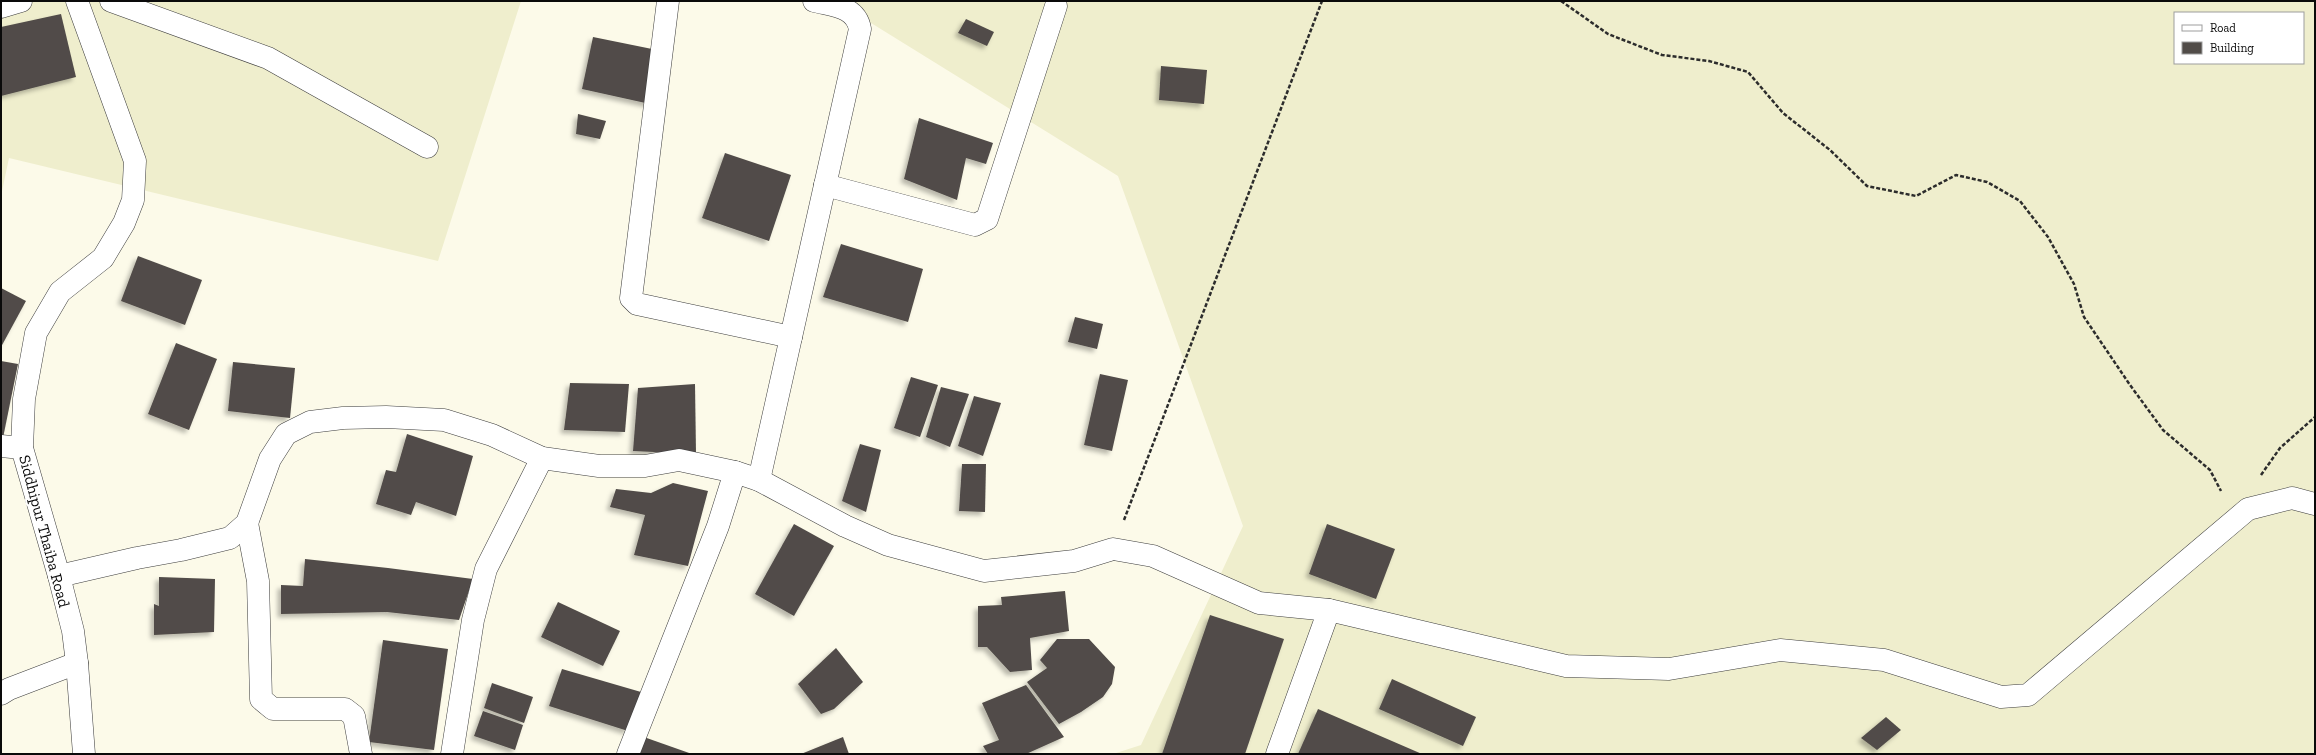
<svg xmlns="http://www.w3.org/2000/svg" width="2316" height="755" viewBox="0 0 2316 755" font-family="'Zilla Slab',serif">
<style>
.farmland{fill:#efeecd;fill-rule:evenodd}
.building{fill:#514c48;filter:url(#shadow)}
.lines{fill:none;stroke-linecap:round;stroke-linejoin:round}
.service-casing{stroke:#3d3d3d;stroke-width:23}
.minor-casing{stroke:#3d3d3d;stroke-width:23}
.path{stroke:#2c2c2c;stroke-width:2.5;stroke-dasharray:4 2;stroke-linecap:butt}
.service{stroke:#fff;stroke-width:22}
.minor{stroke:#fff;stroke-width:22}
.labels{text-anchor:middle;stroke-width:4;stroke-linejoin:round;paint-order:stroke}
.street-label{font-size:16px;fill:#0a0a0a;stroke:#fff}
</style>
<defs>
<filter id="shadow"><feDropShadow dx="-3.5" dy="3.5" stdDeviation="2" flood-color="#0004"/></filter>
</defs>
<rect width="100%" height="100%" fill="#fcfae9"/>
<g class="farmland">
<polygon points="1,1 521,1 438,261 9,158 1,196"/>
<path d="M827,1h1488v753h-1202l28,-9 102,-219 -125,-350 -276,-171zM2175,13h128v50h-128z"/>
</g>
<g class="building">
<polygon points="61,14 76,77 1,96 1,27"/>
<polygon points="966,19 994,32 987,46 958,33"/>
<polygon points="593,37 657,50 650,104 582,89"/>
<polygon points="1161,66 1207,70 1204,104 1159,100"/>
<polygon points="578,114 606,121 600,139 576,134"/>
<polygon points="919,118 993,143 986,164 966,158 957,200 904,179"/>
<polygon points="725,153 791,175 769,241 702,218"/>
<polygon points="841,244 923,269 908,322 823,297"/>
<polygon points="138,256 202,280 185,325 121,301"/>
<polygon points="1,288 26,301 1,347"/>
<polygon points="1075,317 1103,324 1097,349 1068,342"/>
<polygon points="176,343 217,359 189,430 148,414"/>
<polygon points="1,361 18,364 3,438 1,437"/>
<polygon points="233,362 295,368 290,418 228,411"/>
<polygon points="1100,374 1128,380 1112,451 1084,445"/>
<polygon points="911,377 938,385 920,437 894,428"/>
<polygon points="570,383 629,384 625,432 564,430"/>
<polygon points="695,384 696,454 633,451 638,388"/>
<polygon points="941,387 969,394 950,447 926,437"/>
<polygon points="974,396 1001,403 983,456 958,446"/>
<polygon points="407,434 473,456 456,516 416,502 411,515 376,504 386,470 396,472"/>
<polygon points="860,444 881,450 866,512 842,501"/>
<polygon points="962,464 986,464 985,512 959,511"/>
<polygon points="673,483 708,491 688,566 634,555 645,515 610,507 616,489 651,493"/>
<polygon points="794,524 834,546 794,616 755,594"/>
<polygon points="1327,524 1395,549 1376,599 1309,574"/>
<polygon points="305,559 388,568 473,579 459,620 387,612 281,614 281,585 303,586"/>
<polygon points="159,577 215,579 214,632 154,635 154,604 159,606"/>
<polygon points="1065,591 1069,631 1030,638 1032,670 1010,672 987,647 978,647 978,606 1002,605 1001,597"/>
<polygon points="558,602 620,631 603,666 541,637"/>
<polygon points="1210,615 1284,639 1245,754 1162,754"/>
<polygon points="1057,639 1089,639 1115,667 1112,684 1103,697 1081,712 1059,724 1027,682 1047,668 1040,660"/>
<polygon points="383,640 448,649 434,750 369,742"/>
<polygon points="836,648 863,682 834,709 821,714 798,684"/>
<polygon points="562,669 641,692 628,731 549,706"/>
<polygon points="1392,679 1476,717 1463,746 1379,709"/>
<polygon points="492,683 533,697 524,723 484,708"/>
<polygon points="1026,685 1064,737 1026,754 988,754 983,746 999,740 982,703"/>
<polygon points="1318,709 1422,754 1298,754"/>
<polygon points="483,711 523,725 515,750 474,736"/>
<polygon points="1886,717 1901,730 1877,750 1861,738"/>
<polygon points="641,736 692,754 636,754"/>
<polygon points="843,737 849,754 801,754"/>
</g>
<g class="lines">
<defs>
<g id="service">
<polyline points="247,523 258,581 261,699 273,709 345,709 354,716 361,754"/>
<polyline points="77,663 84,754"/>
<polyline points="628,754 718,526 735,472"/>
</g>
<g id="minor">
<polyline points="111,1 268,58 427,147"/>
<polyline points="668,1 631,298 637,304 791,337"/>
<polyline points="1,7 21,1"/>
<polyline points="825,185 975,225 987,219 1056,6"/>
<polyline points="1,446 22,448"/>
<path d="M759,480l101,-451c-4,-23 -27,-23 -46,-28"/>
<polyline points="59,576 137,558 181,550 230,538 247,523 270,459 286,434 310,422 343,418 386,417 444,420 492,435 542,458 599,466 645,466 679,460 735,472 759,480 845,526 888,545 984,571 1074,561 1113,549 1153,556 1259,603 1329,610 1566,666 1669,669 1780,650 1884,660 2001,697 2028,695 2248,509 2292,498 2315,504"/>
<polyline points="1,694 9,689 77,663 73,631 59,576 22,448 24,399 36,333 60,292 103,258 124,223 133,200 135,161 77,1"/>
<polyline points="452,754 473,620 486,569 542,458"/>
<polyline points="1277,754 1329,610"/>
</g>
</defs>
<use href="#service" class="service-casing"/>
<use href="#minor" class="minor-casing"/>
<g class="path">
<polyline points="1561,1 1608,34 1662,55 1709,61 1748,72 1783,113 1830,150 1867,186 1916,196 1956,175 1987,182 2020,201 2048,237 2074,284 2084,317 2130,385 2163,430 2210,470 2221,491"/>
<polyline points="2261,475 2280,448 2315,417"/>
<polyline points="1124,520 1322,1"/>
</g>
<use href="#service" class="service"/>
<use href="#minor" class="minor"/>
</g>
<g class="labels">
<g class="street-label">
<text transform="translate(45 531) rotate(75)" y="6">Siddhipur Thaiba Road</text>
</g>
</g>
<rect width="2316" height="755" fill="none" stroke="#0a0a0a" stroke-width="4"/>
<rect x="2174" y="12" width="130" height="52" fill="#ffffff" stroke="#9d9d9d"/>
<rect x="2182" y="25" width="20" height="6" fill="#ffffff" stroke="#9d9d9d"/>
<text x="2210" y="32" font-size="12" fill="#0a0a0a">Road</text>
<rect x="2182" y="42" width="20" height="12" fill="#514c48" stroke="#9d9d9d"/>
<text x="2210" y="52" font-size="12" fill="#0a0a0a">Building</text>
</svg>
